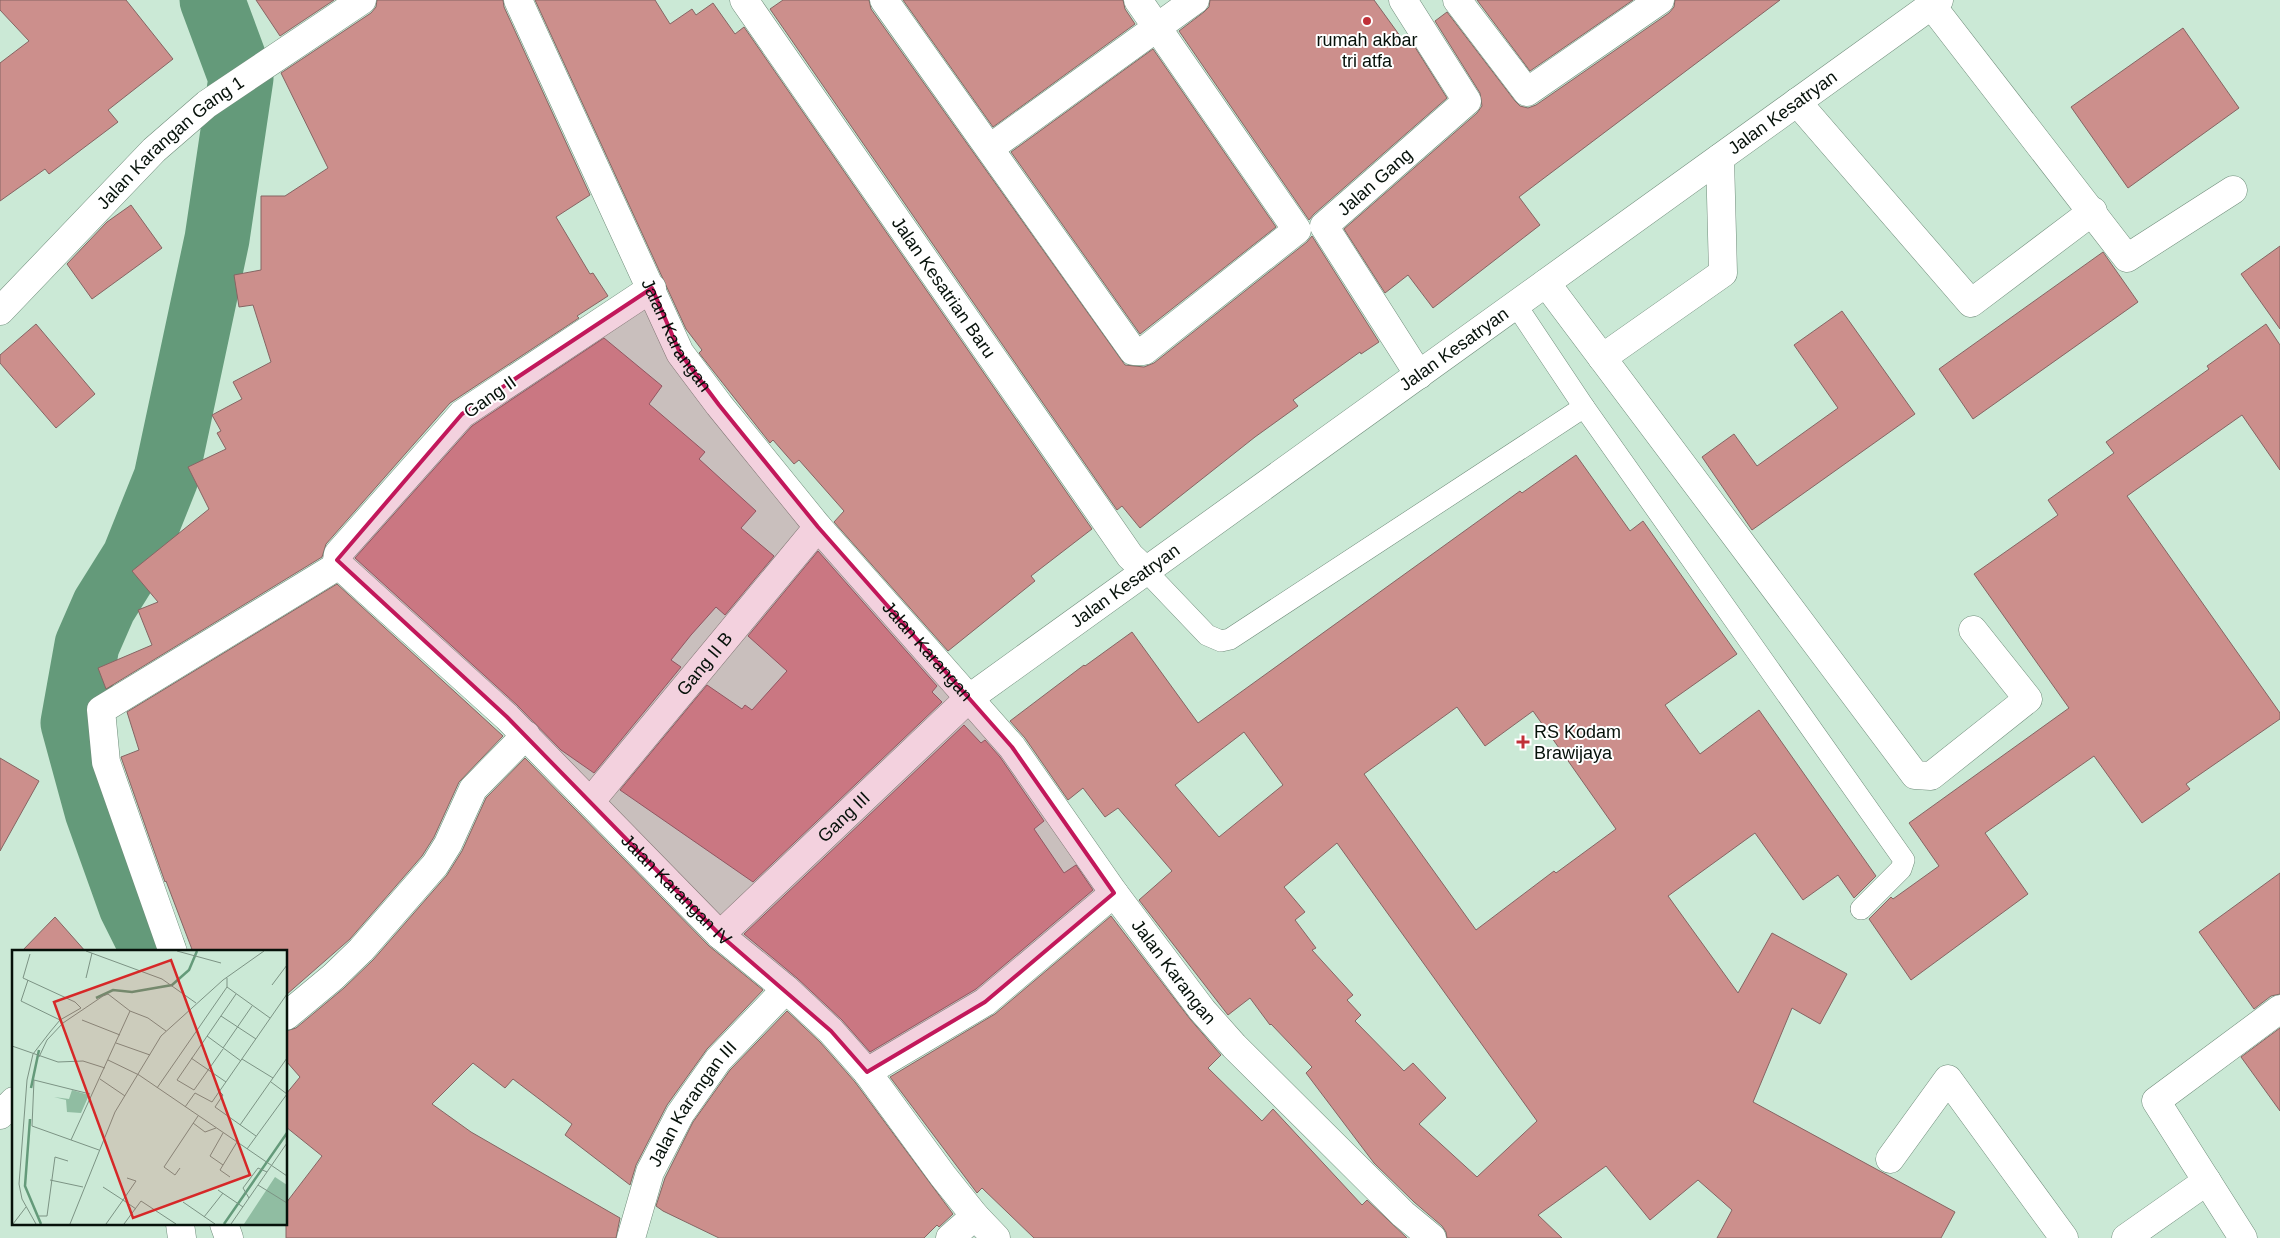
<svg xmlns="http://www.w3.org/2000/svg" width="2280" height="1238" viewBox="0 0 2280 1238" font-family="Helvetica,sans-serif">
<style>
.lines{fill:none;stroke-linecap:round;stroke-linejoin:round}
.river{stroke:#649a7a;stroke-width:65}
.building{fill:#cc8f8c;stroke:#856563;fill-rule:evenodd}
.service-casing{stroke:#708d7b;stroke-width:22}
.minor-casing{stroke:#708d7b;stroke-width:29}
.tertiary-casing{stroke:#708d7b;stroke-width:29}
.service{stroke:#fff;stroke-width:21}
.minor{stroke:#fff;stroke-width:28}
.tertiary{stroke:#fff;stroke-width:28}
.marked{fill:#c2185b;fill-opacity:0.2;stroke:#c2185b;stroke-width:4;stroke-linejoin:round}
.poi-dot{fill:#c03038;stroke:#fff;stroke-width:2}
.labels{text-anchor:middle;stroke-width:4;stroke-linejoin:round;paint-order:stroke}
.poi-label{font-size:18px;fill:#06110a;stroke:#fff}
.street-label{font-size:18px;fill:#06110a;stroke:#fff}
.inset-river{fill:none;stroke:#649a7a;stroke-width:2.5}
.inset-road{fill:none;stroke:#7c9384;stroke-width:1}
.view{fill:#d62828;fill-opacity:0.15;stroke:#d62828;stroke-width:2.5}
.inset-edge{fill:none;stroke:#06110a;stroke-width:2.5}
</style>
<rect width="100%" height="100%" fill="#cbe9d6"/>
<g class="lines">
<polyline class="river" points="154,952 131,906 97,811 73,723 87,645 104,606 134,558 166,478 217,239 241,78 212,0"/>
</g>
<g class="building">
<polygon points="0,0 126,0 173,59 108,110 118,122 49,174 45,169 0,201 0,63 29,41 0,10"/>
<polygon points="256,0 334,0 280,36"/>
<polygon points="377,0 503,0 504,7 590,195 556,217 590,274 593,273 608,296 577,316 579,318 450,403 326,544 322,557 106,689 98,668 152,645 138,610 158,602 132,571 209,509 188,467 226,449 217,433 221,431 212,415 242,399 233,382 271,362 253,305 239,307 234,275 261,270 261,196 285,196 328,168 281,73 371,13 376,7"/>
<polygon points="535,0 655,0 670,24 692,9 696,15 713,3 735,34 744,27 1092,529 1031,576 1035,581 948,651 834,522 844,511 799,460 794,464 773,440 770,443 699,353 702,350 686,329"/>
<polygon points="783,0 869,0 871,9 1125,365 1144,367 1154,363 1307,242 1312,236 1379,342 1361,354 1360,352 1293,400 1298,406 1255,437 1140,528 1122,506 1117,510 770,9"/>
<polygon points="903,0 1123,0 1125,9 1135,24 993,127"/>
<polygon points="1210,0 1374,0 1403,40 1408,36 1447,98 1314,214 1309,220 1179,31 1204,12 1209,7"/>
<polygon points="1477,0 1633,0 1530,71"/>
<polygon points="1675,0 1780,0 1519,197 1540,225 1433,308 1408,275 1385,293 1344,229 1477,113 1482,106 1480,93 1435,21 1447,12 1515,101 1520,106 1528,108 1536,105 1669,13 1674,7"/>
<polygon points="2183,28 2239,108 2128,188 2071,107"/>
<polygon points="1153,49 1276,227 1140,334 1011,152"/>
<polygon points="131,205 162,248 92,299 67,264 107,222"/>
<polygon points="2280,246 2280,329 2241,274"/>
<polygon points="2103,252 2138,302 1973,419 1939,369"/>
<polygon points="1842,311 1915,414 1752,530 1702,457 1734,434 1757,466 1838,408 1794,345"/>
<polygon points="36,324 95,394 56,428 0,363 0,355"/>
<polygon points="2266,324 2280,345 2280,470 2242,415 2127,496 2280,713 2280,719 2186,784 2190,789 2142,823 2094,756 1985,833 2028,894 1911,980 1869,919 1891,897 1893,899 1939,866 1909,823 2069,708 1974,574 2058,515 2048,500 2114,453 2106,442 2209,369 2207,366"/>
<polygon points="604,338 662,386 649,404 705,452 699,459 756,511 741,528 774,556 725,615 716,607 691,635 671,660 681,667 594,773 561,750 517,705 355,558 472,426"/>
<path d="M1576,455l54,76 13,-10 94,133 -72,51 35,49 59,-44 117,166 -22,22 -16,-23 -35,25 -48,-67 -87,63 70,97 34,-60 75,41 -27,50 -28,-16 -39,94 202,110 -14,26h-224l15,-28 -34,-30 -48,40 -44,-54 -68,49 24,23h-115l-1,-6 -4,-6 -28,-24 -40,-39 -68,-90 6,-6 -41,-43 -1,1 -20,-27 -22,17 -89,-115 33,-29 -54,-63 -13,9 -22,-29 -15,12 -43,-62 -15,-17 74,-56 1,1 47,-34 66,91 322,-232 2,2zM1457,707l28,39 48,-35 83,118 -60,44 -2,-2 -78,59 -112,-156zM1244,732l39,53 -64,52 -44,-52zM1337,843l200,278 -60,56 -58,-53 27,-26 -33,-35 -9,8 -49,-50 6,-6 -14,-15 6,-5 -41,-45 4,-2 -21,-28 10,-8 -21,-25z"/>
<polygon points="818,551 937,686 932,692 942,702 753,882 620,790 707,685 742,709 745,705 752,710 787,671 748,636"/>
<polygon points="337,584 503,736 459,782 434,837 422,856 350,939 286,995 286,952 193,952 166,881 165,882 121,757 139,750 127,712"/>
<polygon points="964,725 981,743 985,740 1000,757 1044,821 1034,829 1064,873 1076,865 1093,890 976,989 870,1052 842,1020 797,978 744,934"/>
<polygon points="0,758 39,781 0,851"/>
<polygon points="525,758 709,946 763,990 707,1049 667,1105 636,1165 630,1185 565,1135 572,1124 513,1079 505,1088 473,1063 432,1104 471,1132 620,1218 616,1238 286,1238 286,1203 322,1156 286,1127 286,1094 300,1077 286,1061 286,1031 296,1028 344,988 373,960 447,875 462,851 486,798"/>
<polygon points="2280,873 2280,994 2271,996 2254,1009 2199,932"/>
<polygon points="1111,916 1190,1019 1221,1055 1208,1068 1262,1121 1273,1109 1362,1205 1367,1200 1407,1238 1034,1238 982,1188 977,1193 890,1077 995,1014"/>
<polygon points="55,917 86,952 21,952"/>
<polygon points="787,1011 820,1042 855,1082 953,1214 939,1227 937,1225 924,1238 719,1238 663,1211 656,1206 665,1178 693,1122 730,1070"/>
<polygon points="2280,1028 2280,1111 2241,1057"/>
</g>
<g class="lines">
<defs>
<g id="service">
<polyline points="1516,305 1584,407 1904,860 1901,869 1861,909"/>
<polyline points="1146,571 1207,635 1221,641 1230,639 1584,407"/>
</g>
<g id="minor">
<path id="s1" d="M744,0l386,556 16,15"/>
<polyline points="884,0 1133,351 1144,351 1297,230 1138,0"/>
<polyline points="1403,0 1467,101 1324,226 1419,375"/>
<polyline points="1457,0 1527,92 1660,0"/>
<polyline points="1932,6 2127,258 2233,190"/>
<polyline points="1797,102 1971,303 2093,211"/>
<polyline points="990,148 1195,0"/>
<polyline points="1546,283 1915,775 1931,776 2028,699 1973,630"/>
<path id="s2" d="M652,288l-190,126 -124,140 -1,6 2,5 168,152 213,218 66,54 45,42 36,41 76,104 32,40 21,22"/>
<path id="s3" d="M0,311l154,-161 53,-46 155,-104"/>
<polyline points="1602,358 1723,273 1720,158"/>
<path id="s4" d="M591,801l227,-274"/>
<path id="s5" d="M720,935l248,-236 971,-699"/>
<polyline points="173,952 106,762 101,710 339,565"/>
<polyline points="286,1016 333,977 361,950 435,865 448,844 473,789 526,735"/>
<polyline points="867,1072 985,1002 1114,893"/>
<polyline points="0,1115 14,1101"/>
<polyline points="1890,1159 1948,1079 2064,1238"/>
<polyline points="180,1224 182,1238"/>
<polyline points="224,1224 229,1238"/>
<path id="s6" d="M631,1238l19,-66 30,-58 38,-54 68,-71"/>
<polyline points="950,1238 975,1216"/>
<polyline points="2126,1238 2207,1181"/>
<polyline points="2243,1238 2156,1101 2280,1009"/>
</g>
<g id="tertiary">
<path id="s7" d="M518,0l162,353 39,52 99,122 194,220 102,146 88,117 32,36 169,168 29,24"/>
</g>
</defs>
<use href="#service" class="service-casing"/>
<use href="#minor" class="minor-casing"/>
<use href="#tertiary" class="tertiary-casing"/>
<use href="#service" class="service"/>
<use href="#minor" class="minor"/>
<use href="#tertiary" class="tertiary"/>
</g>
<path class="marked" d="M652,288l28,65 39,52 99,122 194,220 102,146 -129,109 -118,70 -36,-41 -111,-96 -213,-218 -170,-157 125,-146z"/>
<g class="poi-dot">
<circle cx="1367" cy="21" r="5"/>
<path d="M1520.5 734.5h5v5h5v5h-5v5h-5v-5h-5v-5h5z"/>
</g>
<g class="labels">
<g class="poi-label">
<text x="1367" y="46">rumah akbar<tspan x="1367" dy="21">tri atfa</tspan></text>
<text x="1534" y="738" text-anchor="start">RS Kodam<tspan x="1534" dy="21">Brawijaya</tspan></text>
</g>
<g class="street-label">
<text dy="6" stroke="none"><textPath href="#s5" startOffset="1346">Jalan Kesatryan</textPath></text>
<text dy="6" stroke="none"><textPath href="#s3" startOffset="240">Jalan Karangan Gang 1</textPath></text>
<text transform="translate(1375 182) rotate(-41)" y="6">Jalan Gang</text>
<text dy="6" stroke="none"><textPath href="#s1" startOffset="350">Jalan Kesatrian Baru</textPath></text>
<text dy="6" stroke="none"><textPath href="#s7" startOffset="371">Jalan Karangan</textPath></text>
<text dy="6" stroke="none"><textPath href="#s5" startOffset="941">Jalan Kesatryan</textPath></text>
<text transform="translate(490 397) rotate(-35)" y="6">Gang II</text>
<text dy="6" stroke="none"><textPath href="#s5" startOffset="536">Jalan Kesatryan</textPath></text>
<text dy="6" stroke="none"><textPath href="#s7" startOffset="776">Jalan Karangan</textPath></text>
<text dy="6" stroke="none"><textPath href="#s4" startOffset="178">Gang II B</textPath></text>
<text dy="6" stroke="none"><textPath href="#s5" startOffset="171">Gang III</textPath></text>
<text dy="6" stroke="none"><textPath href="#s2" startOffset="895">Jalan Karangan IV</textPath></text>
<text dy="6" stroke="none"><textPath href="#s7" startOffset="1181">Jalan Karangan</textPath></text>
<text dy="6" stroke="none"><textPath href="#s6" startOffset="149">Jalan Karangan III</textPath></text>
</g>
</g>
<g transform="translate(12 950)">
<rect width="275" height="275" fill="#cbe9d6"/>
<path d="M60,140l17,5 -8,18 -14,-1 -1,-12 -12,-3 15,2zM263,227l12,8v39h-43z" fill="#90bda2"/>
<path class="inset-river" d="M84,48l17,-8 19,2 40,-7 17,-15 8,-19M19,138l8,-38M18,169l-5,67 16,38M212,274l63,-91"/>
<path class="inset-road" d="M74,1l76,28 34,24M165,1l44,12M18,4l-7,24 52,24 6,6 -21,12 -10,12 -17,22 -6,26 -8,104 3,15 14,25M74,28l6,-25M16,30l-7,21 39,19M260,35l15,-20M215,37l43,31M209,66l35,23M70,70l38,15M195,86l34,25M104,93l34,12M0,96l46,16 25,-1 22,7M211,98l29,-42M211,99l-29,41 -17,-10 59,-86M27,107l8,-17 16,-17 40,-27 5,-2 22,17M179,108l35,24M230,109l31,19M96,110l31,15 148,101M88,129l25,17M259,132l16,12M145,138l70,-101v-9M208,142l3,3 -8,12 41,29M78,144l-56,-14 -2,46 67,24M173,157l10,-14 17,9 75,-108M181,173l12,9 11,-4M228,175l47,-67M59,190l59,-129 18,7 18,13M235,199l40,-55M211,215l-13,-9 13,-23M168,218l-5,7 -11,-8 34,-51M218,227l-10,-7 17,-28M115,228l9,3 -13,19 13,9M38,230l33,7M246,235l29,18M91,237l20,13 -17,24M206,240l25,17M237,248l-6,-10 15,-20 9,4M171,252l32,22M27,266h8l8,-59 13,4M192,267l19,-24M1,274l13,-17M58,274l45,-112 46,-76 62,-56 41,-29M112,274l17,-23 35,23M219,274l56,-81"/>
<path class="view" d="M159,10l79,215 -117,43 -79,-216z"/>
<rect width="275" height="275" class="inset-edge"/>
</g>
</svg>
